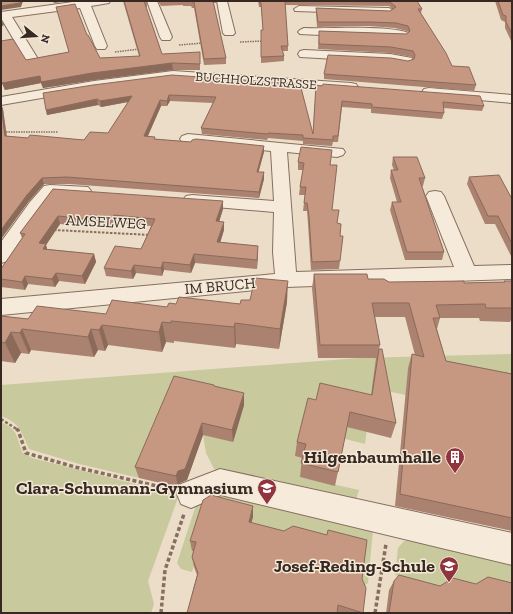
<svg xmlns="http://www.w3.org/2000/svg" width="513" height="614" viewBox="0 0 513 614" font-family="'Zilla Slab',serif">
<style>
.green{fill:#c8c99d}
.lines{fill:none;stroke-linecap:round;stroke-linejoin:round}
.minor-casing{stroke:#866f5f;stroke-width:2}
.path-far3{stroke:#866f5f;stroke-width:1.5;stroke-dasharray:1.5 1;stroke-linecap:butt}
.path-far2{stroke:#866f5f;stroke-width:2;stroke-dasharray:2.5 1.5;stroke-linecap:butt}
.path-far1{stroke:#866f5f;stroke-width:2.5;stroke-dasharray:3 2;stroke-linecap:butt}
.path{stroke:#866f5f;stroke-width:3.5;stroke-dasharray:4 2.5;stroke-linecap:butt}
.minor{fill:#f6ebdb;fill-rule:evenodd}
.wall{fill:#aa826f}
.shaded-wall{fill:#8b6a5a}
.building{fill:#c69781;stroke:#8b6a5a}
.labels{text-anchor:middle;stroke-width:3;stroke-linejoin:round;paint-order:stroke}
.far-street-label{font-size:13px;fill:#372921;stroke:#f3e8d7}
.street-label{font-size:15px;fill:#372921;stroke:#f3e8d7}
.near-poi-label{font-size:18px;font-weight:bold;fill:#372921;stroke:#f3e8d7;text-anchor:end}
</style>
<rect width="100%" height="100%" fill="#ebddc8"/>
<g class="green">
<path d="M512,354v35l-104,-21 -2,27 -34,-7 -7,56 -20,-5 -50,17 9,3 -4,18 59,13 -4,13 -141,-34 -8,-16 -3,-18 41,-30 -105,73 -60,-14 -50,-15c-7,-16 -10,-27 -28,-33v-31l358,-27z"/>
<path d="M1,422c18,8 15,15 22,31l9,5 147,37 -31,86 6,23 -3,9h-150z"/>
<polygon points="219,493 373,530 368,583 359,589 251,526 253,517 192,550 198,552 192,572 181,569 177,563 197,502"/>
<polygon points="415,540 512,564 512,594 440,591 411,579 395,575 398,548 404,541"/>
</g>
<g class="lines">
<defs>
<g id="minor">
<polygon points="80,1 110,1 109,3 91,6 107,46 105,49 97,49 95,46 80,8 12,17 38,59 37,62 27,62 1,18 1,12"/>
<polygon points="147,1 157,1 172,37 170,40 162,40 160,37"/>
<polygon points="217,1 227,1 235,33 233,35 225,35 223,33"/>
<polygon points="299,6 389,8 394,11 389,14 295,11 294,9"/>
<path d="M304,28c30,1 74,-3 102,4l2,3 -2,3 -4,1 -102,-5 -2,-2 2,-2z"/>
<polygon points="304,50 390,54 412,58 413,61 412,64 407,65 390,62 300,57 298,54 300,51"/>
<polygon points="173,71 351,83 356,84 358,87 356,90 351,91 173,79 94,89 1,105 1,97 94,81"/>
<polygon points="429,88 512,95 512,103 424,95 422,92 424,89"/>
<polygon points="188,134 343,149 345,152 343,155 337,157 287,152 296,272 454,267 426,196 429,192 435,191 441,192 444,196 474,266 512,265 512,279 286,287 1,315 1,299 275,274 273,252 274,212 192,205 186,204 183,200 186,196 192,195 274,201 271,151 182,142 180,139 182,136"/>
<polygon points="50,185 88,187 91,191 88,195 82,196 55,195 43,210 8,261 1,263 1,242 30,202 44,186"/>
<polygon points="220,469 512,533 512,565 221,495 191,508 181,504 177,494 181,484"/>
</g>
</defs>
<use href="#minor" class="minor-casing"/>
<g class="path-far3">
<polyline points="240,42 263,41"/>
<polyline points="179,45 203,43"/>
<polyline points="115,52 140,49"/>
<polyline points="1,132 58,132"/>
</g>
<polyline class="path-far2" points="54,230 151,235"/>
<polyline class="path-far1" points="1,419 18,430"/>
<g class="path">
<polyline points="16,429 18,430 26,453 75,467 170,489"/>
<polyline points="161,613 165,570 184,514"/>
<polyline points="375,613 386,544"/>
</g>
<use href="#minor" class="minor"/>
</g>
<g class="wall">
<polygon points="123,1 147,1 147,7 146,7 162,54 200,58 200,70 173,70 94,80 43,88 41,83 5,90 1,81 1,41 26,60 69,52 56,7 87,35 100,58 139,56"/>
<polygon points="158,1 216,1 216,3 213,3 226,58 226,64 204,65 194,8 192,8 191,6 183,6 183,5 161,6"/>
<polygon points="258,1 417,1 422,9 421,13 452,66 476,85 474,91 324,79 324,74 408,61 414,59 412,57 390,53 318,49 319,31 407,34 408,33 407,31 395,28 369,26 317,27 316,13 316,8 390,11 392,9 389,6 285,5 288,46 288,51 282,51 284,56 284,61 261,63 261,30 263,30 261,7 259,7"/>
<polygon points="495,1 512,1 512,43 505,28 505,22 501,20"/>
<polygon points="172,75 313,134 316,85 484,106 482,111 443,108 444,113 442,119 371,113 371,109 342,107 338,142 333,142 332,146 303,144 303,141 268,138 267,140 202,134 201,128 213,103 170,101 167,106 161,106 148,136 155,139 191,142 264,146 264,152 258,172 264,172 264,179 259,198 69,184 44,184 29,201 1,239 1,104 3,109 7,136 28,138 84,140 108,133 128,102 101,107 98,105 47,115 46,110"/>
<polygon points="393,157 425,178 423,186 422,186 444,252 442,260 405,260 390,210 392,202 397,202 390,178 391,170 394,170 392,165"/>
<polygon points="298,162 330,165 332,210 337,223 340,236 340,261 339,269 311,270 308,224 307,211 303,211 305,195 299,195 300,187 303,170 298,170"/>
<polygon points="469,177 512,199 512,256 511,256 495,224 485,224 467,184"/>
<polygon points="53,189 223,209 219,221 224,230 220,242 258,246 257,269 195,263 191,273 164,270 162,276 136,273 133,279 106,276 104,268 141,249 151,226 116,223 115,225 92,223 90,227 60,224 46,245 47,249 94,254 96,262 85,284 59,281 55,287 28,284 25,290 1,287 1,269 22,238 20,233"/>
<polygon points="314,274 368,279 389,282 464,283 504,282 504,281 512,281 512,318 510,322 480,321 479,318 440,318 437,329 446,361 512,374 512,531 395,506 408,368 412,354 415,355 405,317 375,317 380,345 379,349 396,423 391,438 347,427 335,486 300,477 302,458 295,456 297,442 316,400 371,395 376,358 318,358 312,288"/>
<polygon points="250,300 287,302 279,349 236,344 235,348 174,341 174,343 166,342 162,352 108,345 105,351 98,350 94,357 31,350 29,354 21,353 15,363 1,361 1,316 28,319 106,314 167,307 176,304 240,304"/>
<polygon points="214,385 214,387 244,405 233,442 203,435 187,480 180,483 178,487 139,478 135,467"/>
<polygon points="253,517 251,522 362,579 363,613 187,613 197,575 194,567 192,557 194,551 192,551 190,541"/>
<polygon points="394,581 440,586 476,584 512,613 386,613 389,590"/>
</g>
<g class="shaded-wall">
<polygon points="21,1 23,1 21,7 1,10 1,6"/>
<polygon points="53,1 69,1 54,3"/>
<polygon points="1,21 2,21 4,25 1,27"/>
<polygon points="172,63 173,70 94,80 43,88 41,83 5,90 2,83 40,76 92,73"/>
<polygon points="169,95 170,101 167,106 167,101"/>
<polygon points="132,96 133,101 101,107 100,101"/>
<polygon points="97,99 98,105 47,115 46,110"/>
<polygon points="160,100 161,106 145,142 144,136"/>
<polygon points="1,104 3,109 7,142 5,136"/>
<polygon points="264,146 264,152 257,178 257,172"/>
<polygon points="264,172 264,179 259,198 259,192"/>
<polygon points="42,178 44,184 29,201 1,239 1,230 27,195"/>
<polygon points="223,201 223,209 217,229 216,221"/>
<polygon points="90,215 92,223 90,227 88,219"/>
<polygon points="114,215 116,223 115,225 113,217"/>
<polygon points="58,216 60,224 46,245 48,252 46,257 39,243"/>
<polygon points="224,222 224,230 218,250 217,242"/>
<polygon points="258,246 258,254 257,269 257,260"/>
<polygon points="94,254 96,262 85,284 82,276"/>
<polygon points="194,254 195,263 191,273 190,265"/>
<polygon points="163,262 164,270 162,276 161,268"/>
<polygon points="134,265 136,273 133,279 131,271"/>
<polygon points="56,273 59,281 55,287 52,279"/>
<polygon points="25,276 28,284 25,290 22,282"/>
<polygon points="288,281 287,302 279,349 280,329"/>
<polygon points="162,322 166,342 162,352 159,332"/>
<polygon points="235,323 236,344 235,348 234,327"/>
<polygon points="102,325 108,345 105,351 99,330"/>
<polygon points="22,329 31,350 29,354 20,333"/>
<polygon points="91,329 98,350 94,357 88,337"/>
<polygon points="11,332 21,353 15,363 5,343"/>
<polygon points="244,393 244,405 233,442 232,430"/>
<polygon points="202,423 203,435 187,480 180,483 178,487 176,476"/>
<polygon points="253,506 253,517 249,532 249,522"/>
</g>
<g class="building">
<polygon points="1,1 21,1 20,3 1,6"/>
<polygon points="124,1 147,1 144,1 162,54 200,52 200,64 172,63 92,73 41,82 40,76 2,83 1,80 1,41 13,39 26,60 69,52 56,7 75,4 87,35 88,35 100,58 140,56"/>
<polygon points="191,1 213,1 226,58 204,59 194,2 192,2"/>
<polygon points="259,1 285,1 288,46 281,46 284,56 261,57 261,30 263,30 261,3 259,2"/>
<polygon points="314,1 417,1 422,9 418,9 446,53 452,66 469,67 476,85 324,74 328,55 391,58 408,61 414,59 415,55 413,51 391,47 319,44 319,31 407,34 410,31 408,26 396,23 370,22 318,22 316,8 390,11 396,7 390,2"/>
<polygon points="498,1 512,1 512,34 506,22 506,16 503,15"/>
<polygon points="172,75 300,84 313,134 316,85 322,86 323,84 480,96 484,106 443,102 444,113 372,107 372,104 342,101 338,136 333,136 333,140 303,138 303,135 268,133 267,134 201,128 216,97 169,95 167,101 160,100 144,136 155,137 154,139 191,142 192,140 196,139 264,146 257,172 264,172 259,192 67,177 42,178 27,195 1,230 1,105 5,136 28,138 30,135 84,140 90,132 108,133 132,96 100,101 97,99 46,110 43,93 93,85"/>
<polygon points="301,147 332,150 330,165 337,165 332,210 339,210 337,223 341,224 340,236 343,236 340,261 312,262 309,216 307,203 304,203 306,187 300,187 304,163 298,162"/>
<polygon points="393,157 417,157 425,178 419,178 444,252 407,252 392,202 401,202 391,170 398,170"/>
<polygon points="499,175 512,199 512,244 498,216 488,216 469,177"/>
<polygon points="53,189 223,201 216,221 224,222 217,242 258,246 257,260 194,254 190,265 163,262 161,268 134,265 131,271 104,268 115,246 141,249 155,219 114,215 113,217 90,215 88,219 58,216 39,243 46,244 43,249 94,254 82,276 56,273 52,279 25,276 22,282 1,279 1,269 25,234 20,233"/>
<polygon points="314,274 367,274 368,279 384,279 389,282 464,281 464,283 505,282 504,281 512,281 512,308 486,308 485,304 436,305 440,318 433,318 446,361 512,374 512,518 400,494 412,354 424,357 409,303 372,303 380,345 320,345"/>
<polygon points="255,278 288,281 280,329 235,323 234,327 171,321 171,323 162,322 159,332 102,325 99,330 91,329 88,337 22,329 20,333 11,332 5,343 1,342 1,316 28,319 37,306 106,314 112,300 167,307 169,303 176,304 179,297 240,304 241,300 250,300"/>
<polygon points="379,349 382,349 396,423 350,412 338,472 301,463 306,444 297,442 308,398 316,400 320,383 372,395"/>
<polygon points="174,376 214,385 214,386 244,393 232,430 202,423 185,469 178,471 176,476 135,467"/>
<polygon points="211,495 253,506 249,522 284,531 293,526 327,535 328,530 367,540 362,579 366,588 363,613 338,605 337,613 187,613 198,573 192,557 196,542 190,541 203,500"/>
<polygon points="399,575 440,586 453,578 476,584 488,577 512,583 512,613 389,613 394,581"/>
</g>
<defs>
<symbol id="building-pin" viewBox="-11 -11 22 30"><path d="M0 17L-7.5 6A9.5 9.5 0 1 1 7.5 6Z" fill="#90343e" stroke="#f3e8d7"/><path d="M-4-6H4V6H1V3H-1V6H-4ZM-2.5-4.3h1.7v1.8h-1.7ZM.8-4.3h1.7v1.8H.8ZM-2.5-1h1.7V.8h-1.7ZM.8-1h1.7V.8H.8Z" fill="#fff"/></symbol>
<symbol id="school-pin" viewBox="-11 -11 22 30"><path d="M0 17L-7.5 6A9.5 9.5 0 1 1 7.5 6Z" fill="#90343e" stroke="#f3e8d7"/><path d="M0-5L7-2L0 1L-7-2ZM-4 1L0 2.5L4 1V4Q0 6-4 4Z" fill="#fff"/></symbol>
</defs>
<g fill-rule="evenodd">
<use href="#building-pin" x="444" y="446" width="22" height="30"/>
<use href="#school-pin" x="256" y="477" width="22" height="30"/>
<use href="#school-pin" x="438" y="555" width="22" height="30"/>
</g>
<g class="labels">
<g class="far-street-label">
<text transform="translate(256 80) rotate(4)" y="5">BUCHHOLZSTRASSE</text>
</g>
<g class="street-label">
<text transform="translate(106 222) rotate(3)" y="5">AMSELWEG</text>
<text transform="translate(220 286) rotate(-5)" y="5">IM BRUCH</text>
</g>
<g class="near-poi-label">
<text x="441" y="463">Hilgenbaumhalle</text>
<text x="253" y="494">Clara-Schumann-Gymnasium</text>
<text x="435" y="572">Josef-Reding-Schule</text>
</g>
</g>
<rect width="513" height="614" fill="none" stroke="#372921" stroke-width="4"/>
<g transform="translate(36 36) rotate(107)" stroke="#f3e8d7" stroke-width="3" paint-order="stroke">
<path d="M0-3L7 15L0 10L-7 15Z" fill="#372921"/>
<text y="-6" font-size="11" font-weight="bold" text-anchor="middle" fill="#372921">N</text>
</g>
</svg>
